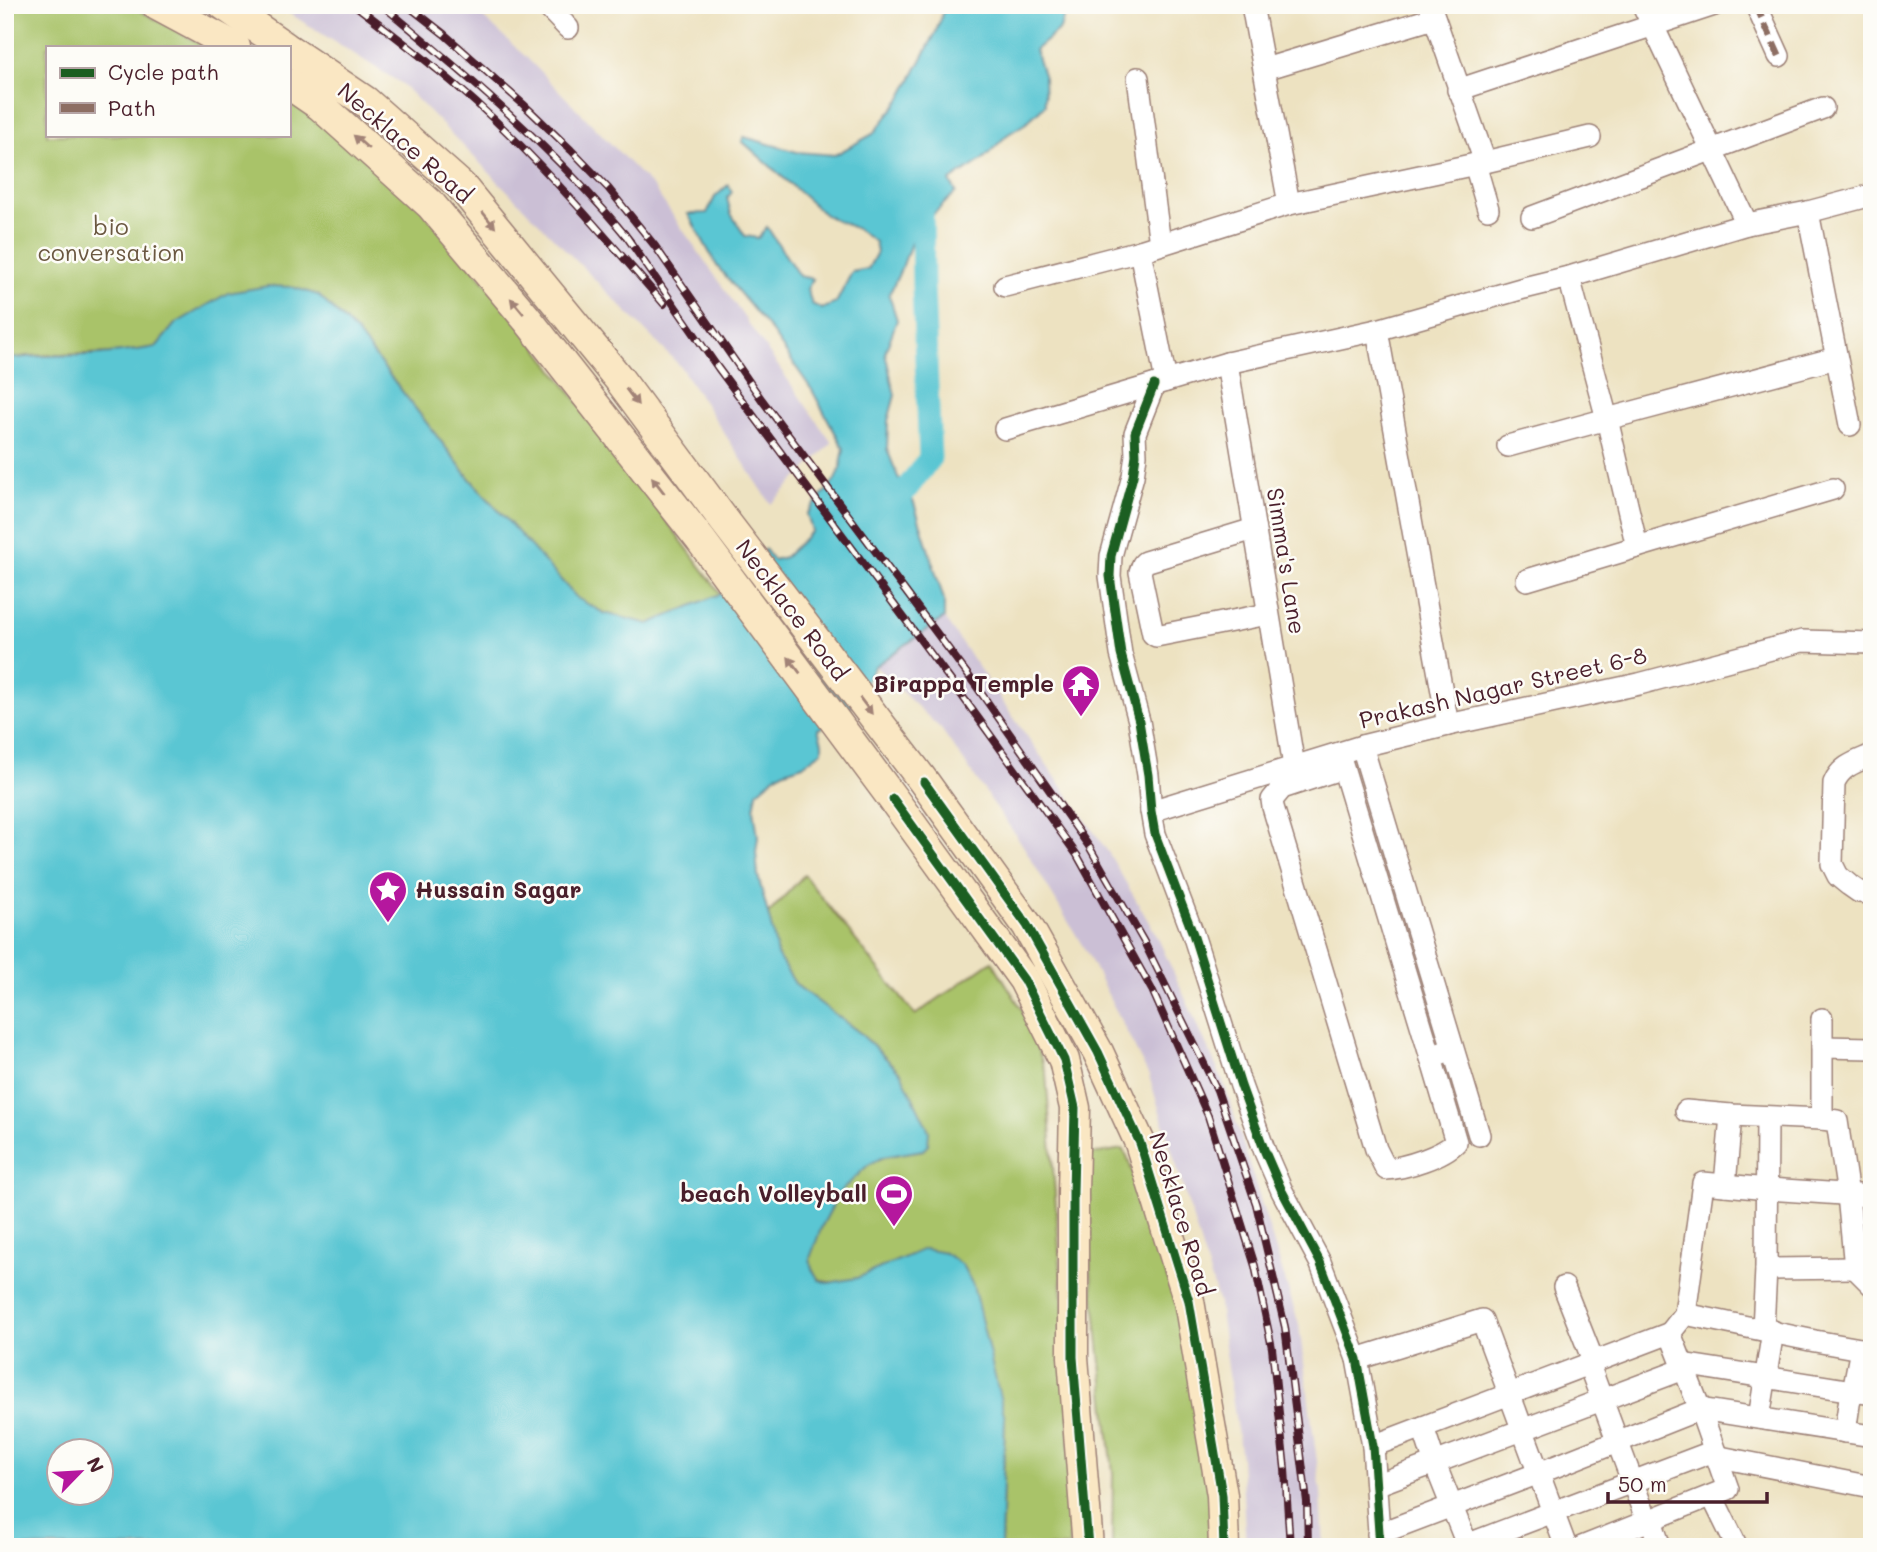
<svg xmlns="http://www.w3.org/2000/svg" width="1877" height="1552" viewBox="0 0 1877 1552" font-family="Mali,sans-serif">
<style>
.industrial{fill:#cbbfd5}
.green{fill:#a9c369;stroke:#7a714a;stroke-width:2}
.water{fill:#5ac6d3;stroke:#52727f;stroke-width:2;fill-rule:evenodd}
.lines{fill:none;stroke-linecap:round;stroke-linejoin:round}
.canal{stroke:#5ac6d3;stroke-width:23}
.minor-casing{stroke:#9c8076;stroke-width:24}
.secondary-casing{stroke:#9c8076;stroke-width:33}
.minor{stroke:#fff;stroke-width:21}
.secondary{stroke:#fae7c3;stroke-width:30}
.rail-casing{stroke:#4a1f2b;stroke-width:8}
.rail{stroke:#fdfcf7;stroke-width:5;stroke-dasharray:16;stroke-linecap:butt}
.quiet{stroke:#8d6e63;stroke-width:7;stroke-dasharray:14 7;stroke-linecap:butt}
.cycleway-casing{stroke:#fdfcf7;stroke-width:13}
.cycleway{stroke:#1b5e20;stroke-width:9}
.oneway{fill:#a28377}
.labels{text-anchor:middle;stroke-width:5;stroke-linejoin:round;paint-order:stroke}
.street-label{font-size:23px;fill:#4a1f2b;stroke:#fdfcf7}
.park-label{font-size:23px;fill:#6b5841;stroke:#fdfcf7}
.poi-label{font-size:23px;font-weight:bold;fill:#4a1f2b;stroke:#fdfcf7;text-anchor:end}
</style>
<rect width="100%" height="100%" fill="#fdfcf7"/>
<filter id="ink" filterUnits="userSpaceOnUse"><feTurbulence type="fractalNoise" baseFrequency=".0143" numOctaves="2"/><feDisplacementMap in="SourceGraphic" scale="14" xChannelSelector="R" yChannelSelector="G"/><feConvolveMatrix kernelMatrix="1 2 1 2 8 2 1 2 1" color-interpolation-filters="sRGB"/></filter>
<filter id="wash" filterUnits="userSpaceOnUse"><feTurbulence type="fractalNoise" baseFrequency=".00686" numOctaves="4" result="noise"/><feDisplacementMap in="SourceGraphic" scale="28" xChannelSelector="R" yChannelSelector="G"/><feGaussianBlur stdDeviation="1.57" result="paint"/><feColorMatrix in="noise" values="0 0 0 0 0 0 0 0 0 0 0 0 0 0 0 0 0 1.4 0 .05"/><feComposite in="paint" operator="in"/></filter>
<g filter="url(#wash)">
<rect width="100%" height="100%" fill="#ede2c1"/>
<g class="industrial">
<polygon points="276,5 470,5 527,58 653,187 832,443 771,504 680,366 402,84"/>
<polygon points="944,618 1108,852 1157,936 1225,1086 1299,1325 1321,1492 1324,1547 1246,1547 1241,1458 1219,1304 1149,1076 1088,955 1022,844 941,729 875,666"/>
</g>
<g class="green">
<polygon points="5,5 128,5 135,8 207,47 47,47 47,135 289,135 289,101 330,130 419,202 519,323 721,594 649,624 604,613 577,599 471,480 356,332 318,295 175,324 157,347 117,353 26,356 8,360 5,356"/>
<path d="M804,875l111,140 77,-54 35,57 19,55 24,322 -1,152h-68l4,-129 -81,-169c-27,12 -65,35 -95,33 -11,0 -19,-11 -19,-22 1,-14 21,-56 30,-68 7,-9 18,-20 27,-26 16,-12 38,-13 56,-16l-22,-77 -41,-40 -64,-48 -19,-30 -9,-41z"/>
<polygon points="1122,1149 1127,1156 1189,1343 1217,1547 1112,1547 1113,1473 1085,1217 1087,1155"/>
</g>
<path class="water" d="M945,5h122l-7,24 -25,21 9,28 1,27 -19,18 -19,12 -25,25 -32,21 6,11 -41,40 -12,33 -14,30 8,25 -12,33 10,42 -7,26 -1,28 11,28 16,26 30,97v18l-69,48 -29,49 -28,14 4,14v8l-19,14 -24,8 -22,19 -3,17 4,28 -2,15 2,24 15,57 4,22 19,30 64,48 41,40 28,58 -1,14 -5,5 -40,7 -15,8 -28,27 -18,34 -12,32 2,11 7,11 9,3 29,-5 67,-29 21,4 17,12 11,20 32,133 -4,129h-996v-1191l3,3c26,-4 51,-3 77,-4 24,-1 48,-4 71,-8l19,-23 53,-31 40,-7 24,1 26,8 38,37 115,148 106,118 27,15 45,11 71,-30 45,-45 8,11 12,-3 27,-26 -5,-17 28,-34 5,-11 4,-20 -32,-59 -43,-62 -52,-62 -29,-52 19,-1 8,-16 13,-12 4,7 -5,6 4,16 14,22 13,2 9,-11 32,49 14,3 -6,10 5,15 10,5 14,-6 16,-31 16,-3 9,-17 -2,-10 -18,-13 -32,-14 -83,-74 2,-4 53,15 38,3 38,-21 29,-37 34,-65zM60,1450h42v42h-42z"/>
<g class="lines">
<polyline class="canal" points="895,518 902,495 930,458 923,286 922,195"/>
</g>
</g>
<g filter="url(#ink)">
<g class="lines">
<defs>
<g id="minor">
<polyline points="546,5 568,28"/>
<polyline points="1252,5 1289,204"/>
<polyline points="1430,5 1485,162"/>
<polyline points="1643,5 1747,224"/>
<polyline points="1756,5 1779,56"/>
<polyline points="1265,69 1434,18"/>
<polyline points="1138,78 1160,244"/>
<polyline points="1458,90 1714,5"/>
<polyline points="1475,164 1488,209"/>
<polyline points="1808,212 1850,425"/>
<polyline points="1532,217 1823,108"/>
<polyline points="1140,251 1166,381"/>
<polyline points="1005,286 1140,251 1289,204 1485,162 1590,137"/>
<polyline points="1377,330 1448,725"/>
<polyline points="1227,363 1294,766"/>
<polyline points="1154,385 1135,433 1136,455 1133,476 1111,556 1110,576 1121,654 1139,721 1148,775 1151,811 1155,834 1193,934 1241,1086 1265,1152 1282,1191 1320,1262 1357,1359 1373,1446 1380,1547"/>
<polyline points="1005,429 1227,363 1377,330 1524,288 1569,277 1747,224 1808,212 1872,195"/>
<polyline points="1508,446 1607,419 1569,277"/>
<polyline points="1833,489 1637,547 1607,419 1836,358"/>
<polyline points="1254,529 1145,562 1143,564 1140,572 1153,634 1156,636 1268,614"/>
<polyline points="1527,580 1637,547"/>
<polyline points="1362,746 1479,1135"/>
<path d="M1872,755c-16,7 -31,11 -38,28l-2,81 6,12 11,9 10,7 13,1"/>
<polyline points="1340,757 1431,1058 1444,1052"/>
<path d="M1343,768l-61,20 -10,12 1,7 103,342 10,20c19,-1 57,-13 70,-27l-25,-84"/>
<polyline points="1151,811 1362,746 1448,725 1639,684 1802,641 1872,643"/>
<polyline points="1822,1019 1822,1119 1837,1121 1848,1195 1855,1268 1872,1285"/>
<polyline points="1822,1047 1872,1048"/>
<polyline points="1686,1111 1731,1115 1822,1119"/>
<polyline points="1725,1185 1731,1115"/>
<polyline points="1766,1269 1855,1268"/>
<polyline points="1564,1287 1594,1363"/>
<polyline points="1685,1314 1815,1341 1872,1351"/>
<polyline points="1763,1329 1766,1269 1767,1117"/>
<polyline points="1357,1359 1482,1320 1566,1547"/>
<polyline points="1682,1364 1872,1394"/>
<polyline points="1589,1365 1647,1521"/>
<polyline points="1759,1418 1773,1331"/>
<polyline points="1423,1427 1435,1464 1468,1547"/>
<polyline points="1845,1432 1851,1391 1853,1391 1861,1349"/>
<polyline points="1373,1446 1670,1333"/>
<polyline points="1715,1456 1872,1487"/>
<polyline points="1376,1485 1684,1369"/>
<polyline points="1712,1496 1737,1547"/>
<polyline points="1651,1520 1660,1547"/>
<polyline points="1378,1534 1539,1473 1700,1409 1872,1436"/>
<polyline points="1461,1547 1714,1451"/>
<polyline points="1582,1547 1728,1489 1700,1409 1670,1333 1685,1314 1703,1183 1768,1189 1872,1196"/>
</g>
<g id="secondary">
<polyline points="157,5 235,47"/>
<polyline points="224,5 285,47"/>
<polyline points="289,50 366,102 461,186 619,379 720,515 924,782 1027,925 1098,1052 1140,1143 1189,1301 1222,1495 1224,1547"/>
<polyline points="289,84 321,106 431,205 527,319 700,539 893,799 1024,980 1064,1060 1075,1108 1073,1192 1073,1357 1088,1547"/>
</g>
</defs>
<use href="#minor" class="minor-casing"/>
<use href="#secondary" class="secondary-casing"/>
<use href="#minor" class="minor"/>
<use href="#secondary" class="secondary"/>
<defs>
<g id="rail">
<path d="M355,5c53,41 106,81 153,128 55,54 105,113 156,171"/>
<path d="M382,5c90,75 174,145 248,236"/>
<polyline points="407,5 444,34 523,104 571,150 608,188 655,246 762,400 974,683 1090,848 1144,942 1217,1090 1256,1204 1285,1327 1307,1502 1308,1547"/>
<polyline points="624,233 718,368 960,693 1077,855 1152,990 1208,1116 1255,1266 1272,1348 1285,1469 1290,1547"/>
</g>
</defs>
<use href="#rail" class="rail-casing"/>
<use href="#rail" class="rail"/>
<polyline class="quiet" points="1756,5 1779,56"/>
<defs>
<g id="cycleway">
<polyline points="1154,385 1135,433 1136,455 1133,476 1111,556 1110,576 1121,654 1139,721 1148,775 1151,811 1155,834 1193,934 1241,1086 1265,1152 1282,1191 1320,1262 1357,1359 1373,1446 1380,1547"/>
<polyline points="924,782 1027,925 1098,1052 1140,1143 1189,1301 1222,1495 1224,1547"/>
<polyline points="893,799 1024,980 1064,1060 1075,1108 1073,1192 1073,1357 1088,1547"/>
</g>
</defs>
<use href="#cycleway" class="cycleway-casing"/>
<use href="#cycleway" class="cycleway"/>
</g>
<defs><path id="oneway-solid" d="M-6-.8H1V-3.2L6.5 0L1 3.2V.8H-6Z" transform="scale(1.75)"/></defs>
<g class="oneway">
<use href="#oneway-solid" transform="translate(361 142) rotate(-138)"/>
<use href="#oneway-solid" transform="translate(489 220) rotate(51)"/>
<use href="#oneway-solid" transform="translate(517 306) rotate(-130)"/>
<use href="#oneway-solid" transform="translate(632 397) rotate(53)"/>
<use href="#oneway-solid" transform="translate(658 485) rotate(-128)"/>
<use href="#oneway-solid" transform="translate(794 665) rotate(-127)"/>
<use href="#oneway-solid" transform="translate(866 706) rotate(53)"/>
</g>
</g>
<defs>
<symbol id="temple-pin" viewBox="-11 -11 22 30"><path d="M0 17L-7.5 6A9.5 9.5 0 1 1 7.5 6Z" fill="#b5179e" stroke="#fdfcf7"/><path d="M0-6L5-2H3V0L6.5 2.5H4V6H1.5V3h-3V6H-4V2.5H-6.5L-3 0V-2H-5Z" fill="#fff"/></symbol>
<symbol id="sight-pin" viewBox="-11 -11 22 30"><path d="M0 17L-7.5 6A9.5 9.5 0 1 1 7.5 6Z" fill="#b5179e" stroke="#fdfcf7"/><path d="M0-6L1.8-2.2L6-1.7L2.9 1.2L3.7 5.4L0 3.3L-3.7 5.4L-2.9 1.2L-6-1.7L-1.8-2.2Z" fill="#fff"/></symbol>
<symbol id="stadium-pin" viewBox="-11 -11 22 30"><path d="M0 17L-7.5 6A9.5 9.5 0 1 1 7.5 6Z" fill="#b5179e" stroke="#fdfcf7"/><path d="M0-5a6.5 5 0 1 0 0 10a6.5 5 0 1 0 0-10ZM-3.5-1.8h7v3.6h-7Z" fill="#fff"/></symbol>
</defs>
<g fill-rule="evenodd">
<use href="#temple-pin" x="1059" y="662" width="44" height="60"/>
<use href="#sight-pin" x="366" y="868" width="44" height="60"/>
<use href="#stadium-pin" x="872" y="1172" width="44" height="60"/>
</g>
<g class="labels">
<g class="street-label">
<text transform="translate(405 143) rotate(41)" y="8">Necklace Road</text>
<text transform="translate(1286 561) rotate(81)" y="8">Simma's Lane</text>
<text transform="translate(792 610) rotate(53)" y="8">Necklace Road</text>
<text transform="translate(1503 688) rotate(-13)" y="8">Prakash Nagar Street 6-8</text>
<text transform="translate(1181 1214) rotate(73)" y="8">Necklace Road</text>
</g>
<g class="park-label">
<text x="111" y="235">bio<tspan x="111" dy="26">conversation</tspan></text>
</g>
<g class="poi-label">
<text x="1054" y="692">Birappa Temple</text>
<text x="415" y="898" text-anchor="start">Hussain Sagar</text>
<text x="867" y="1202">beach Volleyball</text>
</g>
</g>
<rect width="1877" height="1552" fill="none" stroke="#fdfcf7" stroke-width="28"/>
<rect x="46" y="46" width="245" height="91" fill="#fdfcf7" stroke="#b5a4a5" stroke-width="2"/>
<rect x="60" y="68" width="35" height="10" fill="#1b5e20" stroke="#b5a4a5" stroke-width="2"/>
<text x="108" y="80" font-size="21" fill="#4a1f2b">Cycle path</text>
<rect x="60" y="103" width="35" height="10" fill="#8d6e63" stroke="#b5a4a5" stroke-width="2"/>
<text x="108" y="116" font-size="21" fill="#4a1f2b">Path</text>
<g transform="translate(80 1472) rotate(65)"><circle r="33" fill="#fdfcf7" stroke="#b5a4a5" stroke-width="2"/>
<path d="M0-5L12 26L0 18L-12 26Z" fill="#b5179e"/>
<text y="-10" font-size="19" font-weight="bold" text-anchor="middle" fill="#4a1f2b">N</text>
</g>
<path d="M1608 1492v10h159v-10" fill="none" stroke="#4a1f2b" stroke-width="3.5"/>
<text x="1618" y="1492" font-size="21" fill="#4a1f2b" stroke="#fdfcf7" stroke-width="5" paint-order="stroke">50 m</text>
</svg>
